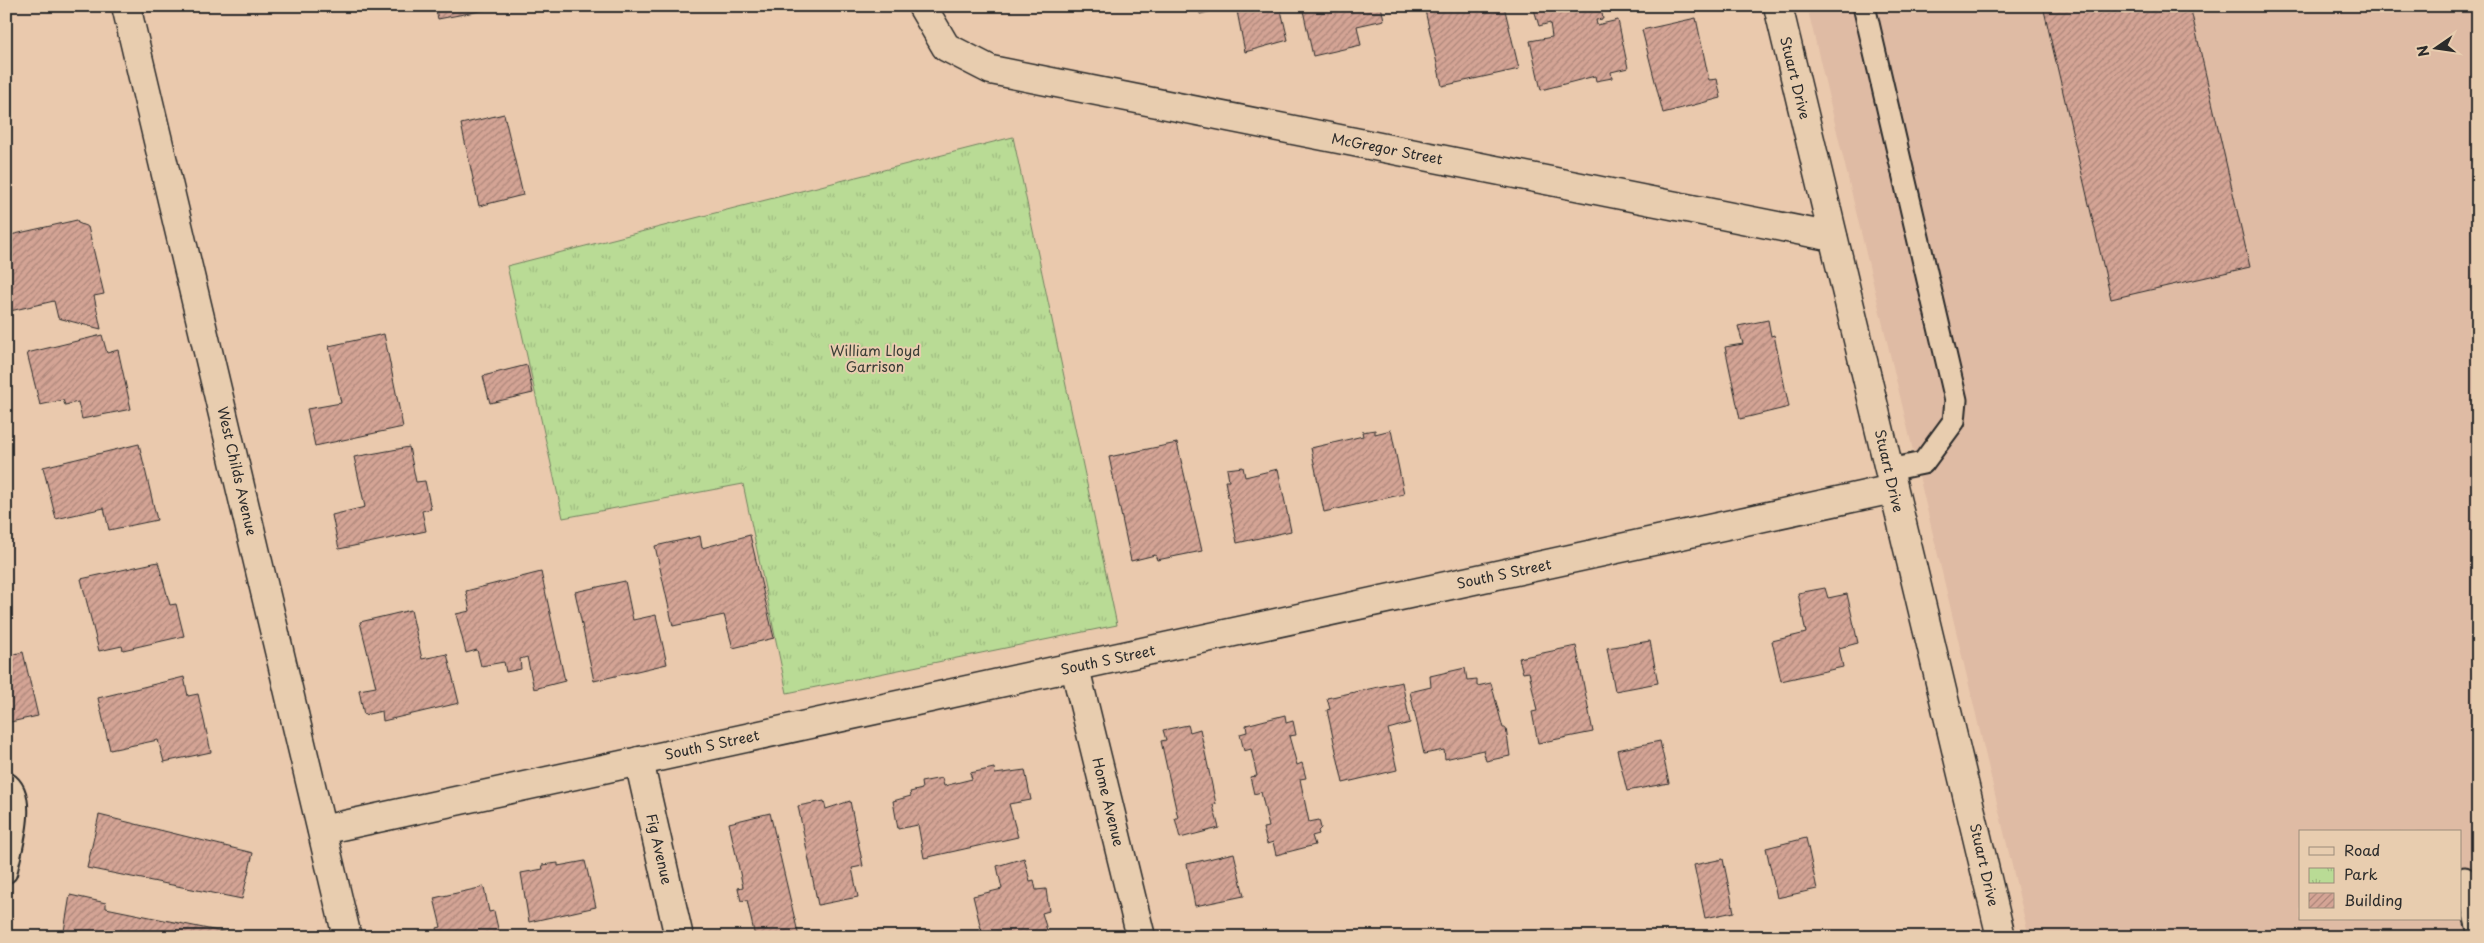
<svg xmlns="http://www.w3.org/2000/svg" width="2484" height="943" viewBox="0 0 2484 943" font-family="'Playpen Sans',sans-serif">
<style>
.built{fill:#dfbba4;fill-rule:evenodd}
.park{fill:url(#park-tufts);stroke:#728360}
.building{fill:url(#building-hatch);stroke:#2b2b2b}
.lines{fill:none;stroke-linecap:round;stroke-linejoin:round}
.service-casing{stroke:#2b2b2b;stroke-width:25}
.minor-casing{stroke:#2b2b2b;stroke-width:31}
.service{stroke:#e8cdaf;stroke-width:21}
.minor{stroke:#e8cdaf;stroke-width:28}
.labels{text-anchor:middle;stroke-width:4;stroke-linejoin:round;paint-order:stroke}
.street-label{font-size:14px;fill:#2b2b2b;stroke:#e8cdaf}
.park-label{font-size:14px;fill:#393d36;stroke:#e8cdaf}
</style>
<defs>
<pattern id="park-tufts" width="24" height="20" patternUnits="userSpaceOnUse" patternTransform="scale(1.25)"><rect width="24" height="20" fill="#b9db95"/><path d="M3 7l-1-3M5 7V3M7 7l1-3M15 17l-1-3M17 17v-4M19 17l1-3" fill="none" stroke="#9fbc81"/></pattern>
<pattern id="building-hatch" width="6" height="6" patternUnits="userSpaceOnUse" patternTransform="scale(1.25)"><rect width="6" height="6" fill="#d4a495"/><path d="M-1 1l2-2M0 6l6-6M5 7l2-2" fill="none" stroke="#ac867a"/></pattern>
</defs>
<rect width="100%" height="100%" fill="#eac9ad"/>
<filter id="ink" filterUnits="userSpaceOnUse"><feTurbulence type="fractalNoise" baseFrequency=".02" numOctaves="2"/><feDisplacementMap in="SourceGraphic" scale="10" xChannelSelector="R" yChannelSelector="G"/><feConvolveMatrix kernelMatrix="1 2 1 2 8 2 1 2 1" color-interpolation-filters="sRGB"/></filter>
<g filter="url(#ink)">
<path class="built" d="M1807,6h671v931h-449zM2300,832h160v87h-160z"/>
<polygon class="park" points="1013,137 1117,625 787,693 743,484 563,518 507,266"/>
<g class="building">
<polygon points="435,6 484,6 485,10 438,19"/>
<polygon points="1198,6 1234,6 1200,14"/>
<polygon points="1236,6 1280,6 1288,40 1245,52"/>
<polygon points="1302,6 1381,6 1384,20 1357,26 1361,45 1313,56"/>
<polygon points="1424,6 1504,6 1519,69 1442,86"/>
<polygon points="1533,6 1592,6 1593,10 1601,8 1603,19 1596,20 1597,25 1618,20 1628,68 1611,72 1612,78 1596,81 1595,76 1541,90 1530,41 1552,37 1550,23 1539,26"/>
<polygon points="2043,6 2190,6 2250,267 2111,299"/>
<polygon points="1696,18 1709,80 1717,79 1721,98 1663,113 1642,30"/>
<polygon points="504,114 523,195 479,206 461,124"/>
<polygon points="77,220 78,223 88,227 104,294 94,296 101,329 58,318 54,301 10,311 6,296 6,236"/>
<polygon points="1768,320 1771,336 1774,335 1789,407 1740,419 1725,347 1743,344 1738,326"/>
<polygon points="384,334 403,427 315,446 307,409 341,403 329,346"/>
<polygon points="102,335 107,353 118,350 131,409 82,419 78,402 65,405 63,400 40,405 27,353"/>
<polygon points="527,365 533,393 490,403 483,376"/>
<polygon points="1375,430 1375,434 1391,430 1404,494 1324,512 1311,448 1363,436 1362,432"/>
<polygon points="1177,443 1202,551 1157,560 1155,555 1131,561 1109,457"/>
<polygon points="139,444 157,520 109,530 104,508 56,519 43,467"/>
<polygon points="409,447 416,482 425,481 431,509 422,511 426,531 339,549 332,515 365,507 354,457"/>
<polygon points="1243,467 1245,477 1278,469 1291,531 1237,543 1225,481 1229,481 1227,469"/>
<polygon points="750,535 774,638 733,648 724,615 673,626 655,546 700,536 702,548"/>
<polygon points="158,562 170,605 176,604 184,636 123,650 122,646 99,651 81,579"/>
<polygon points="541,572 565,681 534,689 527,657 520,659 521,669 506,672 504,662 481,666 477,650 466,653 456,614 470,611 466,591"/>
<polygon points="6,578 11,598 6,600"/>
<polygon points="625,581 633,620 656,615 667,664 594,681 575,592"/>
<polygon points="1825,588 1828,598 1847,594 1858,643 1839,648 1843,667 1781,681 1772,641 1806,633 1798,593"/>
<polygon points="411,610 422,659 447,654 459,703 383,721 382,711 364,715 359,690 376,687 360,622"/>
<polygon points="1650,641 1658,683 1615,691 1607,648"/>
<polygon points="1576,646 1593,732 1538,743 1532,712 1537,711 1529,672 1523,673 1519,658"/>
<polygon points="23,652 38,716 6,723 6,656"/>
<polygon points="1465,668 1467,680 1477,679 1477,686 1491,683 1503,728 1506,728 1510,756 1486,761 1483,750 1445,759 1444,750 1424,754 1410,692 1431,687 1430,676"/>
<polygon points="184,677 188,696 198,694 211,752 164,762 158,740 110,750 98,698"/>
<polygon points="1402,682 1410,723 1388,729 1397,770 1343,783 1327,710 1330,709 1327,698"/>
<polygon points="1285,715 1286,723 1293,721 1296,735 1289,736 1297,765 1302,763 1306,778 1300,779 1309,822 1319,820 1321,828 1318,831 1319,834 1312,836 1315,845 1276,855 1273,842 1267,844 1263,828 1269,827 1261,792 1254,794 1250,777 1257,776 1251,749 1244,751 1240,734 1247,732 1246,725"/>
<polygon points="1188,725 1190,732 1200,729 1216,804 1213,805 1219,828 1180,838 1175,818 1178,818 1161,741 1166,740 1163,730"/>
<polygon points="1660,741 1669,783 1627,791 1617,750"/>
<polygon points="994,768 995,774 1025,770 1031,800 1009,804 1018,837 924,858 918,825 898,829 893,801 911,796 910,792 922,789 921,782 942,778 944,786 972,779 970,773"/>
<polygon points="824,801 826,809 850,801 863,866 852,868 858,897 818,905 798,806"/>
<polygon points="770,813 799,937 755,937 747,900 741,901 738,888 743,887 729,823"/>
<polygon points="99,815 253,853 242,899 87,868"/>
<polygon points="1806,838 1817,889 1777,898 1766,848"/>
<polygon points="1234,853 1244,896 1195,906 1187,864"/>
<polygon points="1024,858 1030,881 1034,880 1036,890 1046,889 1049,911 1042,913 1049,937 983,937 973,896 1002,889 997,866"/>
<polygon points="1723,859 1734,912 1705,918 1694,865"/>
<polygon points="585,861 596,907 529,922 521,873 543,869 542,865 558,863 558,866"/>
<polygon points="484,887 489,912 494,911 500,937 439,937 437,928 441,927 434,898"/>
<polygon points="70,895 106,903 106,908 247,937 63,937"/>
</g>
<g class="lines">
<defs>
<g id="service">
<polyline points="1864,6 1956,400 1954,421 1923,463 1889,470"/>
<path d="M6,783c22,13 4,68 0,89"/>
<polyline points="2465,878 2478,930"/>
</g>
<g id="minor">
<polyline points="126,6 347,937"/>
<polyline points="922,6 946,47 991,70 1833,237"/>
<polyline points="1778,6 2001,937"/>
<polyline points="1075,668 1141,937"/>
<polyline points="639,761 679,937"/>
<polyline points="322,830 1893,489"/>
</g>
</defs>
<use href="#service" class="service-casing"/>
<use href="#minor" class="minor-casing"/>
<use href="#service" class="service"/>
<use href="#minor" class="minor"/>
</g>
</g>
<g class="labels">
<g class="street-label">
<text transform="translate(1795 78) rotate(76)" y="5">Stuart Drive</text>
<text transform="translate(1387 149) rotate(11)" y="5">McGregor Street</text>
<text transform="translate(237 471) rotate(77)" y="5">West Childs Avenue</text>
<text transform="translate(1889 471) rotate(77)" y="5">Stuart Drive</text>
<text transform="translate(1504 574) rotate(-12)" y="5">South S Street</text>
<text transform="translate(1108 660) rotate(-12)" y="5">South S Street</text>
<text transform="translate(712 745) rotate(-12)" y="5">South S Street</text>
<text transform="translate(1108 802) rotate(76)" y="5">Home Avenue</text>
<text transform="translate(659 849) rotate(77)" y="5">Fig Avenue</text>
<text transform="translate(1984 865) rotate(77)" y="5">Stuart Drive</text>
</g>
<g class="park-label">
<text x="875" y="356">William Lloyd<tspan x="875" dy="16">Garrison</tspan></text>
</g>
</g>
<rect width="2484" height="943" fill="none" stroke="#e8cdaf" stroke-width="25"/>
<rect x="12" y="12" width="2459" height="918" fill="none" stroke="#2b2b2b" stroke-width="2" filter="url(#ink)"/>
<rect x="2299" y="830" width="162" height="90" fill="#e8cdaf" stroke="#9c8c7a"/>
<rect x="2309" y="847" width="25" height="8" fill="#e8cdaf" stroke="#9c8c7a"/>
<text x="2344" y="856" font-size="15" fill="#2b2b2b">Road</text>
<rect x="2309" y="868" width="25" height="15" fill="url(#park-tufts)" stroke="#9c8c7a"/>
<text x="2344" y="880" font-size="15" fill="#2b2b2b">Park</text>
<rect x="2309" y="893" width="25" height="15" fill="url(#building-hatch)" stroke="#9c8c7a"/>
<text x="2344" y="906" font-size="15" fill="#2b2b2b">Building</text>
<g transform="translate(2436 48) rotate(257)" stroke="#e8cdaf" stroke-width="4" paint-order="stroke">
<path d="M0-4L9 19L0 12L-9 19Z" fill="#2b2b2b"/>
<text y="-8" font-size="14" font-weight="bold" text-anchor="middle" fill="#2b2b2b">N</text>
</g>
</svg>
